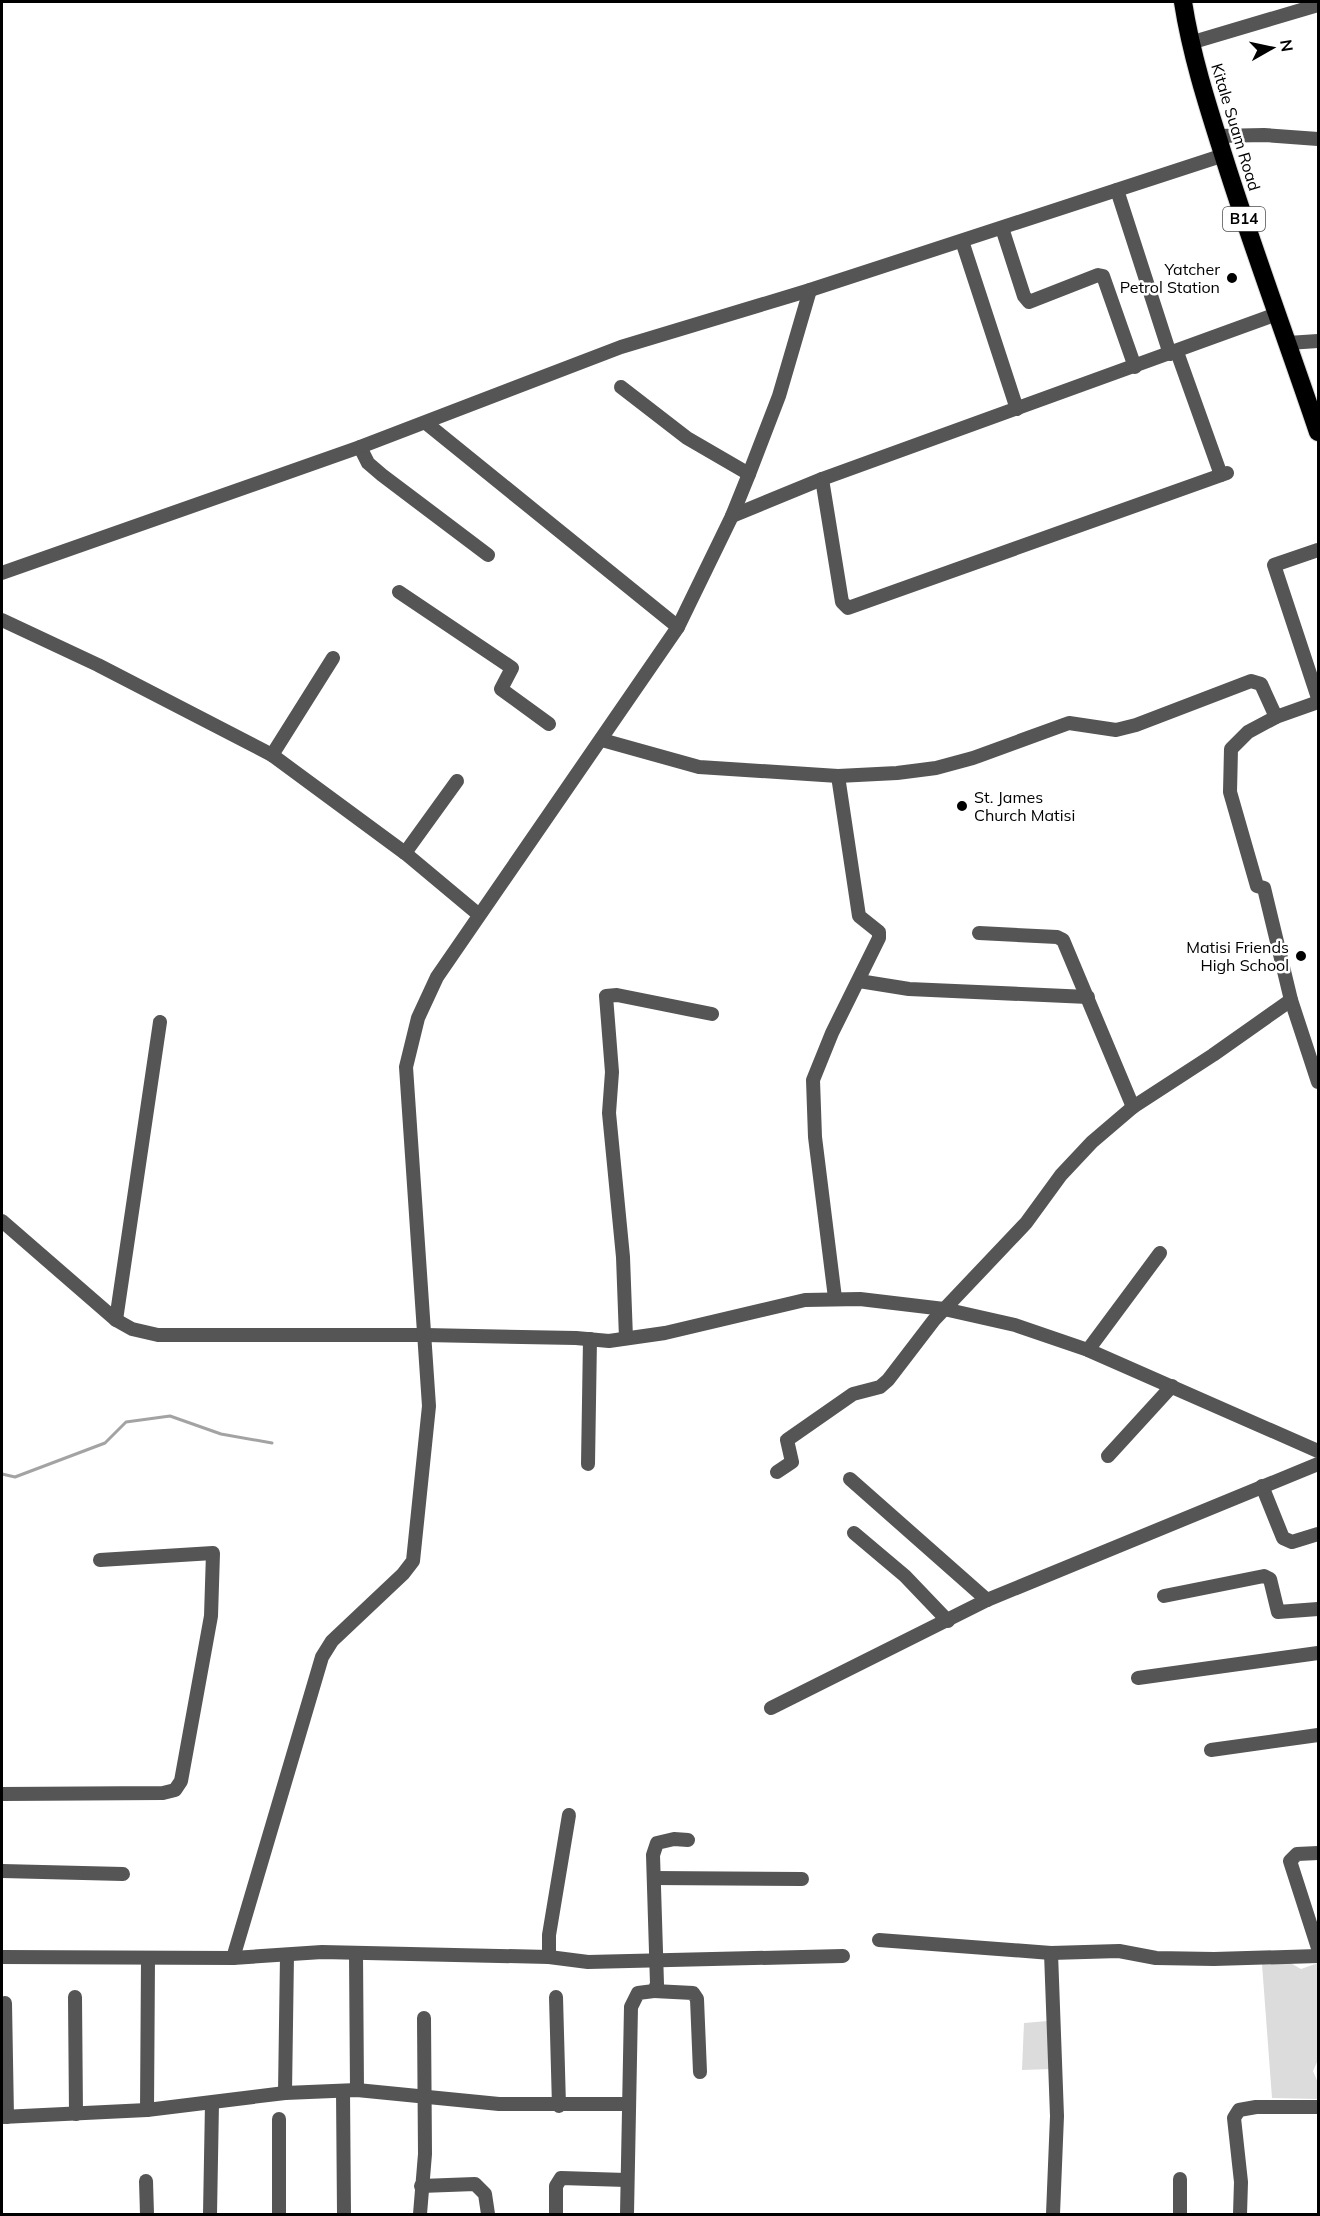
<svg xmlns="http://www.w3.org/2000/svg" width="1320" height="2216" viewBox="0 0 1320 2216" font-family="Mulish,sans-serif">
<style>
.green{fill:#dcdcdc}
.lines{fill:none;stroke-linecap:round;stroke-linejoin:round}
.stream{stroke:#a3a3a3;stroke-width:3}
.highway-casing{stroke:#dbdbdb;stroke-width:20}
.minor{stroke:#555;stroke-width:14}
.highway{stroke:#000;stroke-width:18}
.poi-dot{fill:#000;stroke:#fff;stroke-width:2}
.labels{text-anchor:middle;stroke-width:5;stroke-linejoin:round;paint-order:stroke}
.shield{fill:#fff;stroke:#4c4c4c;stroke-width:1.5}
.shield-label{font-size:15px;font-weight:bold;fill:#000}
.street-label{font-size:16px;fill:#000;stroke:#fff}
.poi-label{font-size:16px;fill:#000;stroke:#fff;text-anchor:end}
</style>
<rect width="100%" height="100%" fill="#fff"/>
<g class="green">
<polygon points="1287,1961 1301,1969 1318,1963 1318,2060 1313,2071 1318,2083 1318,2099 1272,2098 1262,1964"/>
<polygon points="1048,2021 1051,2069 1022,2070 1024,2023"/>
</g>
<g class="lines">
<polyline class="stream" points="2,1474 15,1477 105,1443 126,1422 170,1416 221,1434 272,1443"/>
<defs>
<path id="highway" d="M1183,2c9,58 28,114 46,171 28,87 60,173 89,259"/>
</defs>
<use href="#highway" class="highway-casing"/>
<g class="minor">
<polyline points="1190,43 1318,5"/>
<polyline points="1217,136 1264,135 1318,139"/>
<polyline points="1117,190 1170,354"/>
<polyline points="1002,228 1024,296 1029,302 1098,275 1103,276 1135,367"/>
<polyline points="962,241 1017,409"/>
<polyline points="1288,343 1318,341"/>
<polyline points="1177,352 1221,475"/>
<polyline points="621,387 687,438 749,474"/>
<polyline points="426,423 678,627"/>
<polyline points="360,447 368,463 382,475 488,555"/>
<polyline points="822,479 842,602 848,608 1227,473"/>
<polyline points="732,516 822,479 1277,314"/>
<polyline points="1318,550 1274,565 1318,698"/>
<polyline points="2,573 360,447 621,347 810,290 1224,155"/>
<polyline points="399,592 512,668 501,689 549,724"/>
<polyline points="2,620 98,665 272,755 405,853 478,914"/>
<polyline points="1276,717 1248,732 1231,749 1230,792 1257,886 1264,888 1291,1000 1318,1082"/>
<polyline points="602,740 699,767 838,776 897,773 936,768 973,758 1069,723 1116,730 1136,725 1251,681 1261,684 1276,717 1318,702"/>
<polyline points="272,755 333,658"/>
<polyline points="405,853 457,781"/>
<polyline points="979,933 1057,937 1063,940 1133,1107"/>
<polyline points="859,981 909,989 1088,997"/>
<polyline points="2,1221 116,1320 132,1329 158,1335 425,1335 576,1338 609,1341 665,1333 805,1300 860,1299 944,1309 1015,1325 1088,1350 1318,1451"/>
<polyline points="835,1298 815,1137 813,1080 832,1033 879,938 879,932 859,916 838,776"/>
<polyline points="116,1320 160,1022"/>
<polyline points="626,1338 623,1257 609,1113 612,1072 606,996 617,995 712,1014"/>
<polyline points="1088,1350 1160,1253"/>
<polyline points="1108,1456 1172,1386"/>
<polyline points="588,1464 590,1339"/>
<polyline points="777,1472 792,1462 787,1440 853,1394 880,1387 888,1380 934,1320 1026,1223 1061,1175 1092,1142 1133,1107 1213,1055 1291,1000"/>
<polyline points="850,1479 987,1600"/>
<polyline points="1262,1486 1283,1538 1292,1542 1318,1534"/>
<polyline points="854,1533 905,1576 948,1621"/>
<polyline points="1164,1596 1264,1576 1270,1579 1278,1612 1318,1609"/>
<polyline points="1138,1678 1318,1653"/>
<polyline points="771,1708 987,1600 1318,1464"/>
<polyline points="1211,1750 1318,1735"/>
<polyline points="2,1794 163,1793 175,1790 181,1781 211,1616 213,1553 100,1560"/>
<polyline points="1318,1853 1297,1854 1290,1861 1318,1948"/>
<polyline points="2,1871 123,1874"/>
<polyline points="654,1878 802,1879"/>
<polyline points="879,1940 1051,1953 1119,1951 1156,1958 1214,1959 1318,1956"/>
<polyline points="356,1953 357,2090"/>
<polyline points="1051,1953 1057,2116 1053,2214"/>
<polyline points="2,1957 233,1958 322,1952 549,1957 588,1962 843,1956"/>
<polyline points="549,1957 549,1935 569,1815"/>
<polyline points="233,1958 322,1657 332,1641 403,1574 413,1561 429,1406 406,1067 418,1018 437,977 678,627 732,516 749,474 779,396 810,290"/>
<polyline points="654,1991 693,1993 697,1999 700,2072"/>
<polyline points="75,1997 76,2114"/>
<polyline points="556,1997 559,2106"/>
<polyline points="5,2003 7,2117"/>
<polyline points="343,2091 344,2214"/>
<polyline points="285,2093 287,1955"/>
<polyline points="147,2110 148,1959"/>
<polyline points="2,2117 147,2110 285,2093 357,2090 499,2104 628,2104"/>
<polyline points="146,2181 147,2214"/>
<polyline points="421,2186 475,2184 485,2194 488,2214"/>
<polyline points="210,2214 212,2103"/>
<polyline points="279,2214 279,2119"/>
<polyline points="420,2214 425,2154 424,2018"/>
<polyline points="556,2214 556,2186 561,2178 626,2180"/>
<polyline points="627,2214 631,2007 638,1993 654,1991 657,1984 653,1855 657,1843 674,1839 688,1840"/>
<polyline points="1180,2214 1180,2179"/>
<polyline points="1240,2214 1241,2182 1234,2118 1239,2110 1256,2107 1318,2107"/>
</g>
<use href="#highway" class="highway"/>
</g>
<g class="poi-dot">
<circle cx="1232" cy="278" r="6"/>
<circle cx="962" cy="806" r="6"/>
<circle cx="1301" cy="956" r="6"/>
</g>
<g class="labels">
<rect class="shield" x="1223" y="207" width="42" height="24" rx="4.5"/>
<g class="shield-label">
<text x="1244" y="224">B14</text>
</g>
<g class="street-label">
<text transform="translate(1236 127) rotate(73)" y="6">Kitale Suam Road</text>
</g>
<g class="poi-label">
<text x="1220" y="275">Yatcher<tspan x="1220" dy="18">Petrol Station</tspan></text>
<text x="974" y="803" text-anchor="start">St. James<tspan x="974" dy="18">Church Matisi</tspan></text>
<text x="1289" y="953">Matisi Friends<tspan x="1289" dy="18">High School</tspan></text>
</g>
</g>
<rect width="1320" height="2216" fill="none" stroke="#000000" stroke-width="6"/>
<g transform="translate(1272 48) rotate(81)" stroke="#ffffff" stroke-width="4.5" paint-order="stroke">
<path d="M0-4.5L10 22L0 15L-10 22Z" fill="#000000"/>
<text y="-9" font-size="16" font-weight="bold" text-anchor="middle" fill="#000000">N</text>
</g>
</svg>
